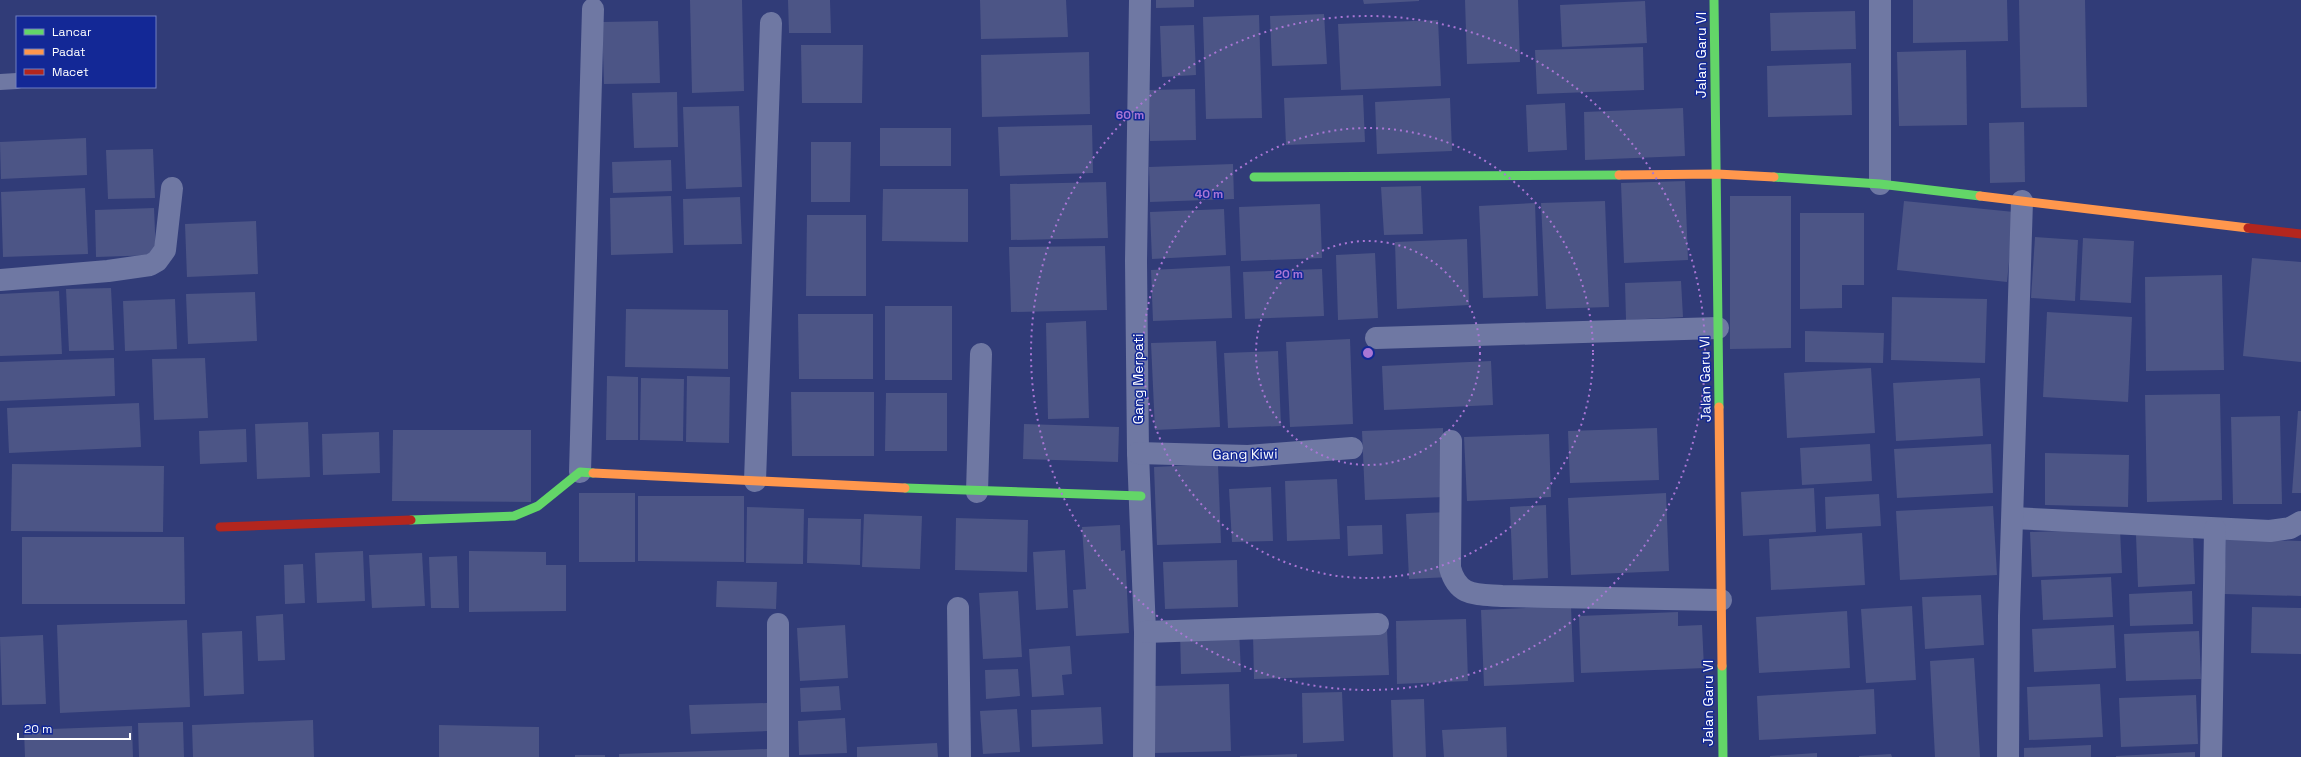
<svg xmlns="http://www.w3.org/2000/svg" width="2301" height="757" viewBox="0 0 2301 757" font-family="'Space Grotesk',sans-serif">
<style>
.building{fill:#4c5586}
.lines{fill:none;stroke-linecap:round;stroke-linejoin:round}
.lane{stroke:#6f78a3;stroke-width:16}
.street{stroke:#6f78a3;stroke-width:22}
.fast{stroke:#63d668;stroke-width:9}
.slow{stroke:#ff974d;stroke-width:9}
.jam{stroke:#b3261e;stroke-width:9}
.ring{fill:none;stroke:#a976d5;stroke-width:2;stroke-dasharray:2 4}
.labels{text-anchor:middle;stroke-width:3;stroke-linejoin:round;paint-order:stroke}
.street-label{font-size:14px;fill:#fff;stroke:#132896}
.centre{fill:#a976d5;stroke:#132896;stroke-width:2}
.ring-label{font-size:12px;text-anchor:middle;font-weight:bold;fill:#a976d5;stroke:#132896;stroke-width:3;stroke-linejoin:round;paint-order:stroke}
</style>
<rect width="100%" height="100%" fill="#313c78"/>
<g class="building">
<polygon points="690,0 742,0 744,91 692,93"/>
<polygon points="788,0 830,0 831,33 789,33"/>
<polygon points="980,0 1066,0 1068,37 981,39"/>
<polygon points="1156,0 1194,0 1194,7 1156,8"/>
<polygon points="1363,0 1419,0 1419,1 1364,4"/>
<polygon points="1465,0 1518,0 1520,62 1467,64"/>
<polygon points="1913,0 2007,0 2008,41 1913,43"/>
<polygon points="2019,0 2085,0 2087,107 2021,108"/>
<polygon points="1645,1 1647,43 1562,47 1560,5"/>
<polygon points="1855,11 1856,49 1771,51 1770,13"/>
<polygon points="1324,14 1327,64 1272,66 1270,16"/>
<polygon points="1259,15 1262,118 1206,119 1203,17"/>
<polygon points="1438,20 1441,86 1341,90 1338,24"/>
<polygon points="658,21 660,83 604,84 602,22"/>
<polygon points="1194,25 1196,75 1162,77 1160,26"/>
<polygon points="801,45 863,45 862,103 802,103"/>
<polygon points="1643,47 1644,90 1537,94 1535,50"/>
<polygon points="1966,50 1967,125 1899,126 1897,52"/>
<polygon points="1089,52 1090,114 982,117 981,55"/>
<polygon points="1851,63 1852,115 1768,117 1767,66"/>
<polygon points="1195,89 1196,140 1150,141 1148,90"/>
<polygon points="677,92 678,147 634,148 632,93"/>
<polygon points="1363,95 1365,142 1286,145 1284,98"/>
<polygon points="1450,98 1452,151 1377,154 1375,102"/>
<polygon points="1565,103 1567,150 1528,152 1526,105"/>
<polygon points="739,106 742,187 686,189 683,107"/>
<polygon points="1683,108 1685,156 1585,160 1584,112"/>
<polygon points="2024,122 2025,182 1990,183 1989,123"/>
<polygon points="1092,125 1093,173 1000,176 998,127"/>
<rect x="880" y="128" width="71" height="38"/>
<polygon points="86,138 87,175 1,179 0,142"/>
<polygon points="811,142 851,142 850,202 811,202"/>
<polygon points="153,149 155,198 108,199 106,150"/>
<polygon points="671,160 672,191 613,193 612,162"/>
<polygon points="1233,164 1234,199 1150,202 1149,167"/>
<polygon points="1685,181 1688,260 1624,263 1621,183"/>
<polygon points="1106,182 1108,238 1011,240 1010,184"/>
<polygon points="1421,186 1423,234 1384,235 1381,187"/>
<polygon points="85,188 88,254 3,257 1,192"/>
<polygon points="883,189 968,189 968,242 882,241"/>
<polygon points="671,196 673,253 611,255 610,198"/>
<polygon points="1730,196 1791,196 1791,348 1730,349"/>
<polygon points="740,197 742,244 684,245 683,199"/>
<polygon points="1605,201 1609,307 1546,309 1541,203"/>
<polygon points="1904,201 2014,212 2007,282 1897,270"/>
<polygon points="1535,203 1538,296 1483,298 1479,206"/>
<polygon points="1320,204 1322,258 1241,261 1239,207"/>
<polygon points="154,208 156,255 96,257 95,210"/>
<polygon points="1224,209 1226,255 1152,259 1150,212"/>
<polygon points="1800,213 1864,213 1864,285 1842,285 1842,308 1800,309"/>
<polygon points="807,215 866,215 866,296 806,296"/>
<polygon points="256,221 258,274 187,277 185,224"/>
<polygon points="2035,237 2078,240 2075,301 2031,298"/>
<polygon points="2083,238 2134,241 2131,303 2080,300"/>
<polygon points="1467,239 1469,305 1397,309 1395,242"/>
<polygon points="1105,246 1107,310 1011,312 1009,247"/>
<polygon points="1375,253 1378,318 1338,320 1336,255"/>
<polygon points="2252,258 2301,262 2301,362 2243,356"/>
<polygon points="1230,266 1232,318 1153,321 1151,270"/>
<polygon points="1322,269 1324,316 1245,319 1243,272"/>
<polygon points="2222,275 2224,370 2146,371 2145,277"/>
<polygon points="1681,281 1683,317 1626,320 1625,283"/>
<polygon points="111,288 114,350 69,351 66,289"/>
<polygon points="59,291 62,354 0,356 0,294"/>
<polygon points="255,292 257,341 188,344 186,294"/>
<polygon points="1892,297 1987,299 1985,363 1891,360"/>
<polygon points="175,299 177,349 125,351 123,301"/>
<rect x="885" y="306" width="67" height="74"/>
<polygon points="626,309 728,310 728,369 625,367"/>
<polygon points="2047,312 2132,317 2128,402 2043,397"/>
<polygon points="798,314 873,314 873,379 799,379"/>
<polygon points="1086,321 1089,418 1048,419 1046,323"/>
<polygon points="1805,331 1884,333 1883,363 1805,362"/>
<polygon points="1350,339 1353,424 1290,427 1286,342"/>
<polygon points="1216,341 1220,427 1155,430 1151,343"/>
<polygon points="1278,351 1281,426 1228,428 1224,353"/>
<polygon points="114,358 115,396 0,401 0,362"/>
<polygon points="205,358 208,418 154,420 152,359"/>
<polygon points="1491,361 1493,405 1384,410 1382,366"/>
<polygon points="1871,368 1875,433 1787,438 1784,373"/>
<polygon points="607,376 638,377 638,440 606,440"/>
<polygon points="687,376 730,377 729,443 686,442"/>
<polygon points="641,378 684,379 683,441 640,440"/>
<polygon points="1980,378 1983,436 1896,441 1893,383"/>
<polygon points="791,392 874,392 874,456 792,456"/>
<polygon points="886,393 947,393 947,451 885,451"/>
<polygon points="2220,394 2222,500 2147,502 2145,395"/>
<polygon points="139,403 141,447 9,453 7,408"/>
<polygon points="2298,411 2301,411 2301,493 2292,493"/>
<polygon points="2280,416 2282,504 2233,504 2231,417"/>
<polygon points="308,422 310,477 257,479 255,424"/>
<polygon points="1024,424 1119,427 1118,462 1023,459"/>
<polygon points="1443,428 1445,497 1365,500 1362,431"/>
<polygon points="1657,428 1659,480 1570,483 1568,431"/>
<polygon points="246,429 247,462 200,464 199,431"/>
<polygon points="393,430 531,430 531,502 392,501"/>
<polygon points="379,432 380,473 323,475 322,434"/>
<polygon points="1549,434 1551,497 1467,501 1464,437"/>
<polygon points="1870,444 1872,481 1802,485 1800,448"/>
<polygon points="1991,444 1993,493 1897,498 1894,449"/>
<polygon points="2045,453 2129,455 2128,507 2045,505"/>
<polygon points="12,464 164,466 163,532 11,531"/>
<polygon points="1218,464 1221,543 1157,545 1154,467"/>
<polygon points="1337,479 1340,539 1287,541 1285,481"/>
<polygon points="1271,487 1273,541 1232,542 1229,489"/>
<polygon points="1814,488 1816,532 1743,536 1741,492"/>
<rect x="579" y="493" width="56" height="69"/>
<polygon points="1666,493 1669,571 1571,575 1568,498"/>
<polygon points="1879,494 1881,526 1826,529 1825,497"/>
<polygon points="638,496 744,496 744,562 638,561"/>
<polygon points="1546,505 1548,578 1513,580 1510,507"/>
<polygon points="1993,506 1997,575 1900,580 1896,511"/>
<polygon points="747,507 804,509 803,564 746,563"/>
<polygon points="1448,512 1450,577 1409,579 1406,514"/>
<polygon points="864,514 922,516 920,569 862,567"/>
<polygon points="808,518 861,519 860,565 807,563"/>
<polygon points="956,518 1028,520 1027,572 955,570"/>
<polygon points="1120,525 1121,551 1125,550 1129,633 1076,636 1073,590 1086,589 1082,527"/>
<polygon points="1382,525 1383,554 1348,556 1347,526"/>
<polygon points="2120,529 2122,573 2032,577 2030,532"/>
<polygon points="1862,533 1865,585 1771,590 1769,539"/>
<polygon points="2193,533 2195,584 2138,587 2136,535"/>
<polygon points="22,537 184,537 185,604 22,604"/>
<polygon points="2226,539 2301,541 2301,596 2224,594"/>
<polygon points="1065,550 1068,608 1036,610 1033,552"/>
<polygon points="363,551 365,601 317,603 315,553"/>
<polygon points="469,551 546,552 546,565 566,565 566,611 469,612"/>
<polygon points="422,553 425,606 372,608 369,555"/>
<polygon points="457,556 459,608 431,608 429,557"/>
<polygon points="1237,560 1238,607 1165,609 1163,562"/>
<polygon points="303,564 305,603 285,604 284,565"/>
<polygon points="2111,577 2113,617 2043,620 2041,580"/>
<polygon points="717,581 777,582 776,609 716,607"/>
<polygon points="1018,591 1022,657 983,659 979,593"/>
<polygon points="2192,591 2193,624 2130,626 2129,594"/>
<polygon points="1981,595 1984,645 1925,649 1922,597"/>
<polygon points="1571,606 1574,682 1484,686 1481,610"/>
<polygon points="1912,606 1916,680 1866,683 1861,609"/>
<polygon points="2252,607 2301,608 2301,654 2251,653"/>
<polygon points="1847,611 1850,668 1759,673 1756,617"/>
<polygon points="1678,612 1678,626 1702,625 1704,668 1581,673 1579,616"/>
<polygon points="283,614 285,660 258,661 256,616"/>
<polygon points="1466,619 1468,681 1397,684 1396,621"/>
<polygon points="187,620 190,707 60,713 57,625"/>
<polygon points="845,625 848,678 800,681 797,628"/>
<polygon points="2114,625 2116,668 2034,672 2032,629"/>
<polygon points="1387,629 1389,675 1254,679 1253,633"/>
<polygon points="1239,630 1241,672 1181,674 1180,631"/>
<polygon points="242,631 244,694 204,696 202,633"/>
<polygon points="2199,631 2201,679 2126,681 2124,634"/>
<polygon points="43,635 46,704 2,705 0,637"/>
<polygon points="1070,646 1072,674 1062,675 1064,695 1032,697 1029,649"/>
<polygon points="1974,658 1980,757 1935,757 1930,661"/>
<polygon points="1018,669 1020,696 986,699 985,670"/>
<polygon points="1229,684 1231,751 1154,753 1152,686"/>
<polygon points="2100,684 2103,737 2029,740 2027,687"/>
<polygon points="839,686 841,710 801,712 800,688"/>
<polygon points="1874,689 1876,734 1759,740 1757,696"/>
<polygon points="1342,692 1344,741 1303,743 1302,693"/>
<polygon points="2196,695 2198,744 2121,747 2119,698"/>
<polygon points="1424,699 1426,757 1393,757 1391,700"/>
<polygon points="767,703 768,731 691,734 689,705"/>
<polygon points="1101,707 1103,744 1032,747 1031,710"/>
<polygon points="1017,709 1020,752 983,754 980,711"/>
<polygon points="845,718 847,753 799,755 798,721"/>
<polygon points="313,720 314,757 193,757 192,725"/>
<polygon points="183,722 184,757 139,757 138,723"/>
<polygon points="439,725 539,727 539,757 439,757"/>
<polygon points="132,726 133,757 25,757 24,730"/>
<polygon points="1506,727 1507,757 1444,757 1442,730"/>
<polygon points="937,743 938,757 857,757 857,747"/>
<polygon points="2091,745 2091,757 2024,757 2024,748"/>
<polygon points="767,749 767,757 619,757 619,754"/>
<polygon points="2195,752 2195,757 2116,757 2116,756"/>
<polygon points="1817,753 1817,757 1770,757 1770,756"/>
<polygon points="1297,754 1297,757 1240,757 1240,756"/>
<polygon points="1891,754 1892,757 1859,757 1859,756"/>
<rect x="575" y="755" width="30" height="2"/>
</g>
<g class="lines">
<polyline class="lane" points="0,82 17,81"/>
<g class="street">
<polyline points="1140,0 1136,261 1138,453 1145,632 1144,757"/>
<polyline points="1880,0 1880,184"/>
<polyline points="0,280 108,271 150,265 157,261 165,250 172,188"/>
<polyline points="1376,338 1718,328"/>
<path d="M1451,441l-1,127c8,29 26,26 52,28l219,4"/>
<polyline points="1138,453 1248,456 1352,448"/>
<polyline points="580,472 593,9"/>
<polyline points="755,481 771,23"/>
<polyline points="977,492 981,354"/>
<polyline points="2013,518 2270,531 2290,528 2301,522"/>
<polyline points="958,608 960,757"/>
<polyline points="1145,632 1378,624"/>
<polyline points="778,757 778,624"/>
<polyline points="2008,757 2009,616 2022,201"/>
<polyline points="2211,757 2215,529"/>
</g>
<g class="fast">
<polyline points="1714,0 1719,407"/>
<polyline points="1254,177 1619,175"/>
<polyline points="1774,177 1880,184 1980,196"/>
<polyline points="905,488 1141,496"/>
<polyline points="411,520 514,516 538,506 580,472 593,473"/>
<polyline points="1722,666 1723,757"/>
</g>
<g class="slow">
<polyline points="1619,175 1717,174 1774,177"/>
<polyline points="1980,196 2248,228"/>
<polyline points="1719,407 1722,666"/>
<polyline points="593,473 905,488"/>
</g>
<g class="jam">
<polyline points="2248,228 2301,234"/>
<polyline points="220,527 411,520"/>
</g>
</g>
<g class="ring">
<circle cx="1368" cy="353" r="112"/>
<circle cx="1368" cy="353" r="225"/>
<circle cx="1368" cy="353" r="337"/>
</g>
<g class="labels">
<g class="street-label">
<text transform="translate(1701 55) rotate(-90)" y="5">Jalan Garu VI</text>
<text transform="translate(1138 379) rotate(-90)" y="5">Gang Merpati</text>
<text transform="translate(1705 379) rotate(-91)" y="5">Jalan Garu VI</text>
<text transform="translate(1245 454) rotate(-1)" y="5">Gang Kiwi</text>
<text transform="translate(1708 703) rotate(-90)" y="5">Jalan Garu VI</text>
</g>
</g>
<circle cx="1368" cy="353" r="6" class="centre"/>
<g class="ring-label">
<text x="1130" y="119">60 m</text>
<text x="1209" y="198">40 m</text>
<text x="1289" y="278">20 m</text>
</g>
<rect x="16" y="16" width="140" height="72" fill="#132896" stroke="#717ec0"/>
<rect x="24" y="29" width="20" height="6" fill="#63d668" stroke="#717ec0"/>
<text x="52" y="36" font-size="12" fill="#ffffff">Lancar</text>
<rect x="24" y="49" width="20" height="6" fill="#ff974d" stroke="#717ec0"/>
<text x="52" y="56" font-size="12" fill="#ffffff">Padat</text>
<rect x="24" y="69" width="20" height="6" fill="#b3261e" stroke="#717ec0"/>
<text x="52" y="76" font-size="12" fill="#ffffff">Macet</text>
<path d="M18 733v6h112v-6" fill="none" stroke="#ffffff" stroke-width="2"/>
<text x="24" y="733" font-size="12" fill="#ffffff" stroke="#132896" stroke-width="3" paint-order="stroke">20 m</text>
</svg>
